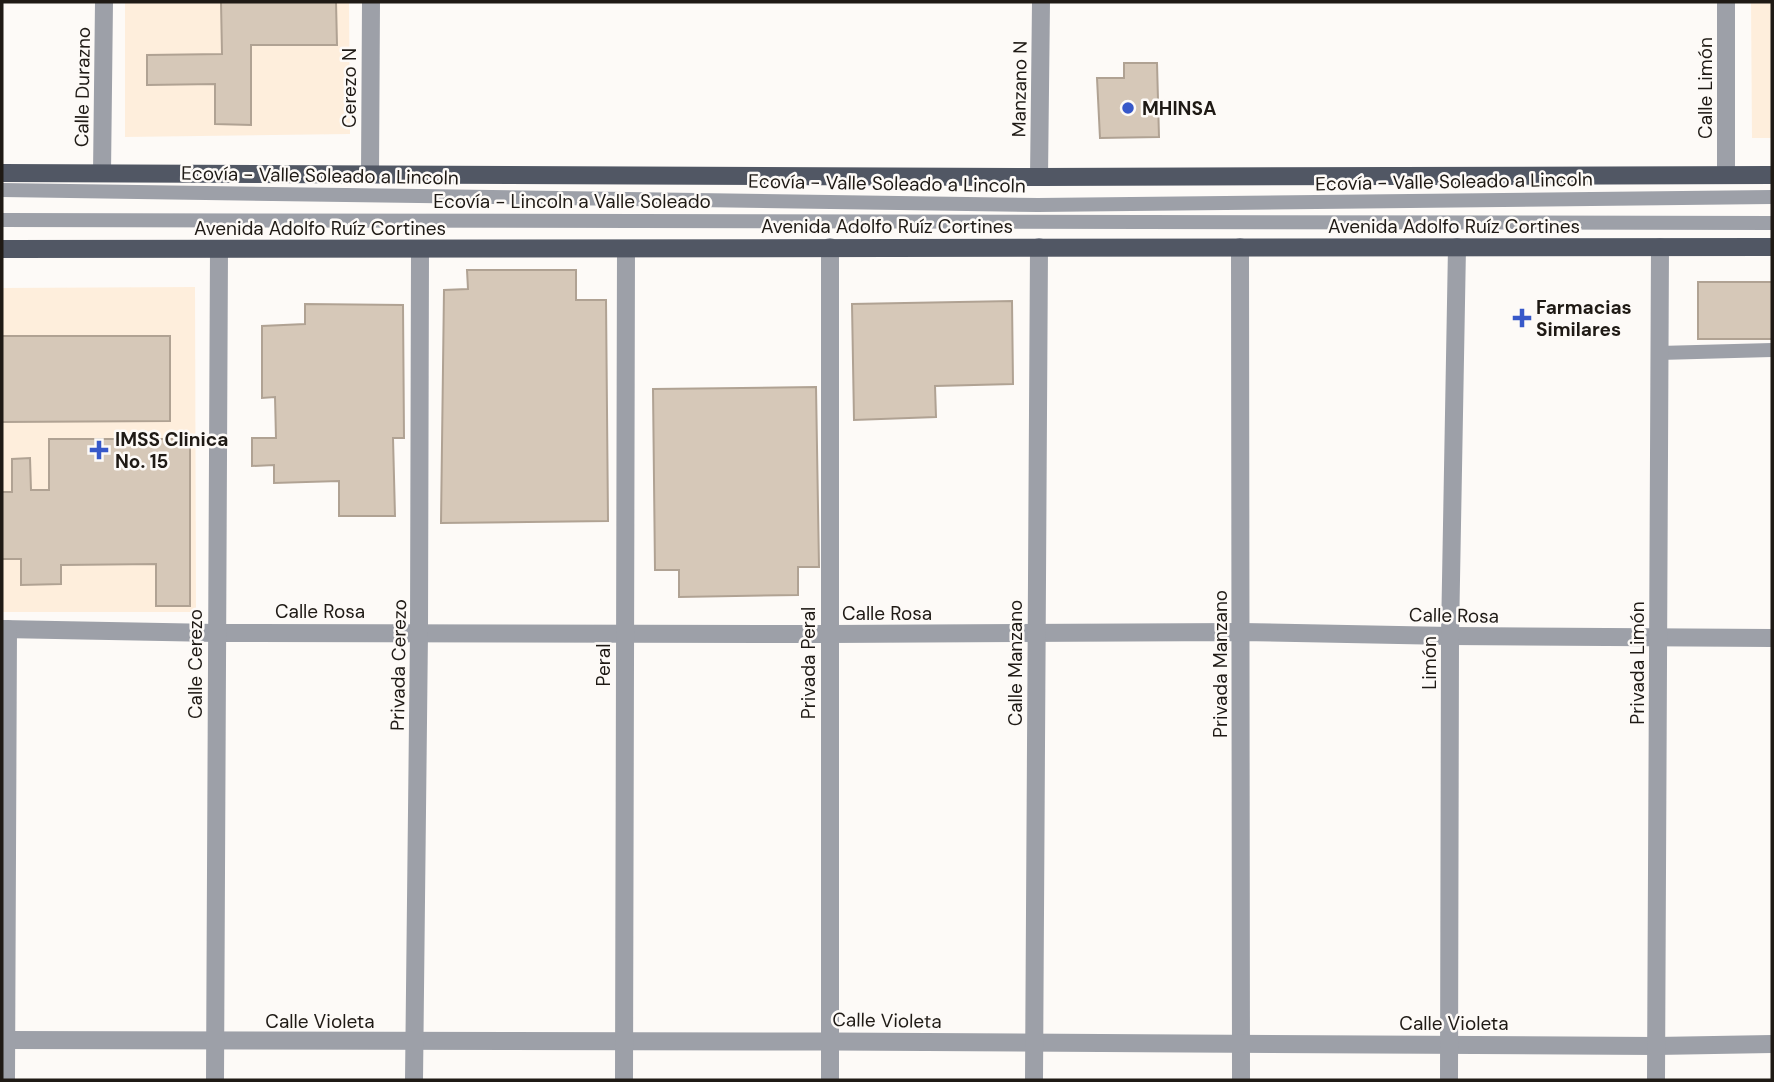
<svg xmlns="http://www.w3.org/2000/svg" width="1774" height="1082" viewBox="0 0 1774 1082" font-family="'DM Sans',sans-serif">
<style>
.built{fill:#feeedc}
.building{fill:#d6c8b8;stroke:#b0a293;stroke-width:2}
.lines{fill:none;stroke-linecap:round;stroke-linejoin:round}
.lane{stroke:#9da0a8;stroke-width:14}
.street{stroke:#9da0a8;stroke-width:18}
.primary{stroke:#515764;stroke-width:18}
.poi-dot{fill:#3758c9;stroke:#fdfaf7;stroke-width:2.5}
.labels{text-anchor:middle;stroke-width:5;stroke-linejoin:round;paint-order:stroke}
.street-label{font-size:19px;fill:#1f1a15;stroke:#fdfaf7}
.poi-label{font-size:19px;font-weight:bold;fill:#1f1a15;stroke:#fdfaf7;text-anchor:start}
</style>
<rect width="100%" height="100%" fill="#fdfaf7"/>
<g class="built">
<polygon points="125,2 349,2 350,134 125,137"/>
<polygon points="1751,2 1772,2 1772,138 1752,138"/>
<polygon points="195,287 196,612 2,612 2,288"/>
</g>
<g class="building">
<polygon points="221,2 336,2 337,45 251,45 251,125 215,124 215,84 147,85 147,55 222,54"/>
<polygon points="1124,63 1157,63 1159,137 1100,138 1097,78 1124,78"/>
<polygon points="467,270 576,270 576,300 606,300 608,521 441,523 444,290 468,289"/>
<rect x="1698" y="282" width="74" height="57"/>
<polygon points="1012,301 1013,384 935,386 936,417 854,420 852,304"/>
<polygon points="305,304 403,305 404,438 393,438 395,516 339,516 339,481 274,483 274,465 252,466 252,438 276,438 275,397 262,398 262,326 305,324"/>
<polygon points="2,336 170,336 170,421 2,422"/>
<polygon points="816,387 819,567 798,567 798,595 679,597 679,570 655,570 653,389"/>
<polygon points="49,439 190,439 190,606 156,606 156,564 61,565 61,584 21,585 21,559 2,559 2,492 12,492 12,459 30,458 31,490 49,490"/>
</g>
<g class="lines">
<g class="lane">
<polyline points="2,190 1038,205 1772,197"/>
<polyline points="2,220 1772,223"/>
<polyline points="1659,353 1772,350"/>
</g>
<g class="street">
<polyline points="102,173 104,2"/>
<polyline points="370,174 371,2"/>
<polyline points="1726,175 1726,2"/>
<polyline points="1039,177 1041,2"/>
<polyline points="1240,247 1241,1080"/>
<polyline points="2,629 216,633 829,634 1241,632 1450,636 1772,638"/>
<path d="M2,1040c551,1 1103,1 1654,6l116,-2"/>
<polyline points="6,1080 8,629"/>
<polyline points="215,1080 219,249"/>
<polyline points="414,1080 419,632 420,250"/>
<polyline points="624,1080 626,249"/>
<polyline points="830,1080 830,247"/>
<polyline points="1034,1080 1039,247"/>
<polyline points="1449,1080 1450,636 1457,247"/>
<polyline points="1656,1080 1660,247"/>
</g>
<g class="primary">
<polyline points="2,173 1039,177 1772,175"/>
<polyline points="2,249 1772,247"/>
</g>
</g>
<g class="poi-dot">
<circle cx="1128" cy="108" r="7"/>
<path d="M1518.5 307.5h7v7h7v7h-7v7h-7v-7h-7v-7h7z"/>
<path d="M95.5 439.5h7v7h7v7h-7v7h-7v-7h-7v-7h7z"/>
</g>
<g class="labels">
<g class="street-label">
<text transform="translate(82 87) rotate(-89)" y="7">Calle Durazno</text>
<text transform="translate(349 88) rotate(-90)" y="7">Cerezo N</text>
<text transform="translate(1705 88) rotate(-90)" y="7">Calle Limón</text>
<text transform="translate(1019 89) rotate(-89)" y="7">Manzano N</text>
<text transform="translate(320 175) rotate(1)" y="7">Ecovía - Valle Soleado a Lincoln</text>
<text transform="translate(1454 181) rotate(-1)" y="7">Ecovía - Valle Soleado a Lincoln</text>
<text transform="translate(887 183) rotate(1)" y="7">Ecovía - Valle Soleado a Lincoln</text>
<text x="572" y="208">Ecovía - Lincoln a Valle Soleado</text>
<text x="887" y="233">Avenida Adolfo Ruíz Cortines</text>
<text x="1454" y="233">Avenida Adolfo Ruíz Cortines</text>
<text x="320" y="235">Avenida Adolfo Ruíz Cortines</text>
<text x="320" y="618">Calle Rosa</text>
<text x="887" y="620">Calle Rosa</text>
<text transform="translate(1454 615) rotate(1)" y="7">Calle Rosa</text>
<text transform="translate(808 663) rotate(-90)" y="7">Privada Peral</text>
<text transform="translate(1015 663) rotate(-90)" y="7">Calle Manzano</text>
<text transform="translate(1429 663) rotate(-90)" y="7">Limón</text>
<text transform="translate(1637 663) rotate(-90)" y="7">Privada Limón</text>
<text transform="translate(195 664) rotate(-90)" y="7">Calle Cerezo</text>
<text transform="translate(1220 664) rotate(-90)" y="7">Privada Manzano</text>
<text transform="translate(398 665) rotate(-89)" y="7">Privada Cerezo</text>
<text transform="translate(603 665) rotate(-90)" y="7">Peral</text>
<text transform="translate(887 1020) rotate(1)" y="7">Calle Violeta</text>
<text x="320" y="1028">Calle Violeta</text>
<text x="1454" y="1030">Calle Violeta</text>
</g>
<g class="poi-label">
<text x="1142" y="115">MHINSA</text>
<text x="1536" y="314">Farmacias<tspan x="1536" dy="22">Similares</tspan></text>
<text x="115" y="446">IMSS Clinica<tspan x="115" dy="22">No. 15</tspan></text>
</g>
</g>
<rect width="1774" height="1082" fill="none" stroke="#1f1a15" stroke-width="7"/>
</svg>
